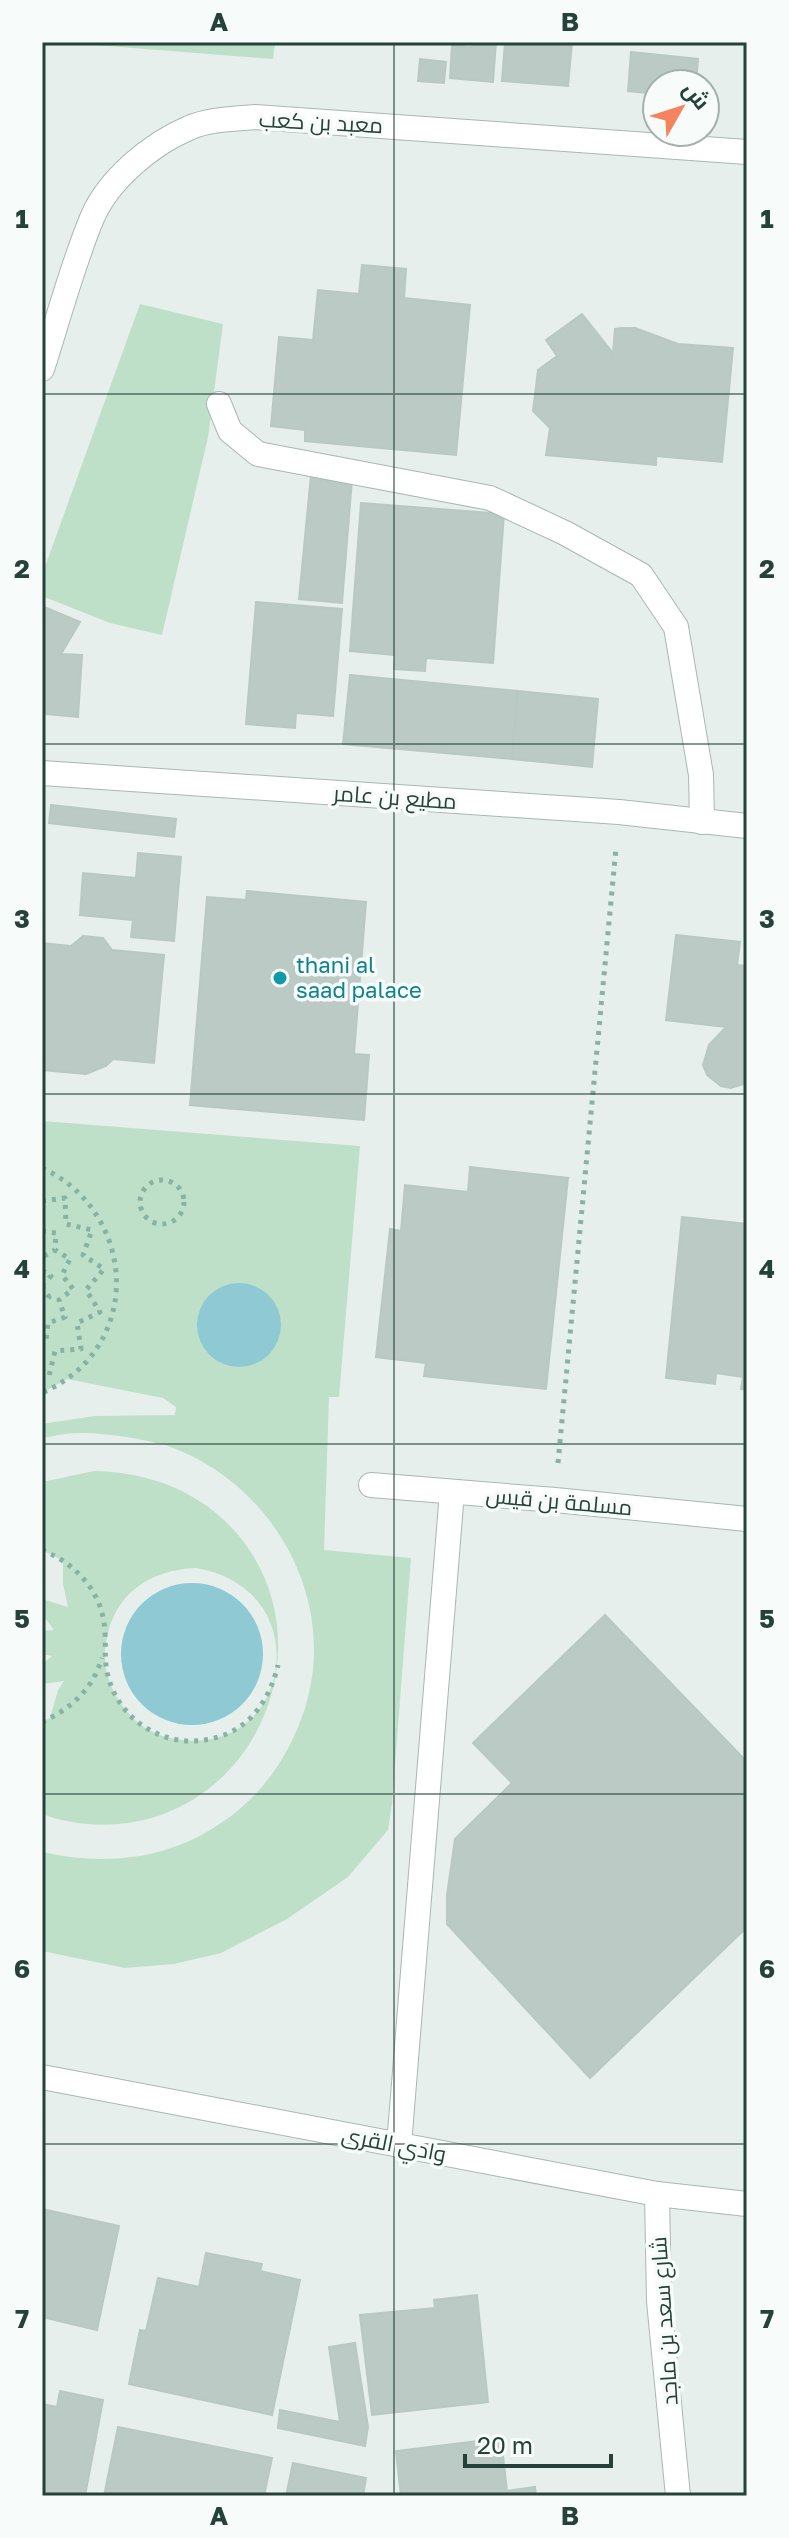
<svg xmlns="http://www.w3.org/2000/svg" width="789" height="2538" viewBox="0 0 789 2538" font-family="'Golos Text',Cairo,sans-serif">
<style>
.green{fill:#bfe0c8;fill-rule:evenodd}
.water{fill:#8ec9d4}
.building{fill:#bbcac4;stroke:#b8c9c2;stroke-width:2}
.lines{fill:none;stroke-linecap:round;stroke-linejoin:round}
.minor-casing{stroke:#a8b8b2;stroke-width:26}
.path{stroke:#86b3a5;stroke-width:5;stroke-dasharray:4 6;stroke-linecap:butt}
.minor{stroke:#fff;stroke-width:24}
.grid{fill:none;stroke:#24423a;stroke-width:2;stroke-opacity:0.55}
.culture-dot{fill:#0f9aa8;stroke:#f7fbf9;stroke-width:3}
.labels{text-anchor:middle;stroke-width:7;stroke-linejoin:round;paint-order:stroke}
.street-label{font-size:22px;fill:#24423a;stroke:#f7fbf9}
.culture-label{font-size:22px;fill:#0d838f;stroke:#f7fbf9;text-anchor:start}
.neatline{fill:none;stroke:#24423a;stroke-width:3}
.grid-label{font-size:26px;text-anchor:middle;font-weight:bold;fill:#24423a}
</style>
<rect width="100%" height="100%" fill="#e6efeb"/>
<g class="green">
<polygon points="57,42 275,42 273,59"/>
<polygon points="140,304 223,324 208,437 162,635 110,623 42,596 42,575"/>
<path d="M42,1121l318,25 -21,251h-10l-5,153 87,8 -19,246 -4,26 -40,47 -61,42 -66,34 -47,11 -49,4 -83,-17v-99c63,14 125,8 179,-29 41,-27 69,-68 84,-115 34,-108 -32,-225 -137,-262 -23,-7 -66,-14 -90,-13 -12,0 -24,3 -36,5v-14l52,-8 81,-1 1,-8 -13,-9 -96,-19 -25,14z"/>
<path d="M94,1471c41,1 79,11 113,35 115,84 84,261 -46,309 -38,13 -81,13 -119,-1v-92l8,-4 8,-28 6,-9 -22,3v-20l10,-8 -10,-2v-23l12,-1 -12,-16v-15l26,8 -5,-23v-23l-21,-11v-68zM196,1568c121,20 97,184 -13,172 -18,-2 -36,-8 -49,-21 -21,-21 -33,-48 -28,-77 8,-49 44,-72 90,-74z"/>
</g>
<g class="water">
<circle cx="239" cy="1325" r="42"/>
<circle cx="192" cy="1654" r="71"/>
</g>
<g class="building">
<polygon points="473,42 496,42 493,82 450,78 452,45 472,47"/>
<polygon points="505,42 572,42 568,86 502,81"/>
<polygon points="631,52 698,59 696,84 657,84 657,94 628,91"/>
<polygon points="420,59 446,62 444,83 418,81"/>
<polygon points="362,265 406,269 404,298 470,305 456,455 305,441 305,430 271,426 279,337 313,340 318,290 359,294"/>
<polygon points="582,314 613,353 615,329 622,328 635,328 678,344 733,348 722,462 656,456 656,465 546,455 550,428 533,411 538,370 557,356 546,340"/>
<polygon points="311,475 352,479 342,603 299,599"/>
<polygon points="361,503 504,514 493,663 426,658 425,671 394,669 395,655 350,651"/>
<polygon points="256,602 342,609 333,716 296,713 295,728 246,724"/>
<polygon points="42,606 80,622 61,654 82,655 78,717 46,714 42,709"/>
<polygon points="350,675 518,691 512,759 343,744"/>
<polygon points="518,691 598,699 592,767 512,759"/>
<polygon points="51,805 176,819 174,837 49,823"/>
<polygon points="138,853 181,857 174,941 131,937 133,920 80,915 83,873 136,878"/>
<polygon points="247,891 366,902 354,1054 369,1055 364,1120 190,1105 207,897 246,900"/>
<polygon points="676,935 740,942 737,965 747,966 747,1081 743,1084 731,1088 721,1086 707,1075 703,1065 709,1045 726,1027 666,1020"/>
<polygon points="83,936 103,938 112,950 164,955 154,1063 113,1059 106,1066 86,1074 42,1070 42,943 71,946"/>
<polygon points="470,1167 568,1178 546,1389 424,1376 426,1363 376,1357 390,1229 401,1231 405,1185 468,1192"/>
<polygon points="682,1217 747,1224 747,1390 741,1389 743,1377 716,1373 715,1384 666,1378"/>
<polygon points="605,1615 747,1762 747,1927 590,2078 447,1924 447,1895 455,1839 512,1783 473,1743"/>
<polygon points="42,2209 119,2226 97,2330 42,2317"/>
<polygon points="206,2253 262,2264 260,2271 300,2280 272,2415 129,2384 140,2330 146,2331 158,2278 199,2287"/>
<polygon points="477,2295 488,2402 372,2415 360,2315 435,2308 434,2300"/>
<polygon points="355,2343 368,2427 365,2446 278,2428 280,2410 340,2422 329,2347"/>
<polygon points="60,2391 103,2400 85,2496 42,2496 42,2404 57,2407"/>
<polygon points="118,2427 272,2458 264,2496 104,2496"/>
<polygon points="501,2438 507,2491 535,2487 536,2496 401,2496 396,2451"/>
<polygon points="293,2463 366,2478 363,2496 286,2496"/>
</g>
<g class="lines">
<defs>
<g id="minor">
<path d="M42,369c16,-49 30,-103 50,-151 16,-38 59,-74 97,-90 20,-9 44,-9 66,-11l492,35"/>
<polyline points="219,404 230,431 258,454 490,498 565,533 641,575 676,627 701,775 702,822"/>
<polyline points="42,773 619,812 747,826"/>
<polyline points="371,1485 555,1500 747,1519"/>
<polyline points="42,2077 657,2194 747,2204"/>
<polyline points="399,2145 452,1492"/>
<polyline points="657,2194 659,2301 678,2496"/>
</g>
</defs>
<use href="#minor" class="minor-casing"/>
<g class="path">
<path d="M42,1168c74,33 100,130 45,193 -12,14 -28,24 -45,32"/>
<circle cx="162" cy="1202" r="22"/>
<polyline points="42,1201 65,1198 66,1224 92,1230 83,1255 104,1269 86,1290 100,1312 77,1323 81,1349 55,1351 49,1376 42,1374"/>
<polyline points="42,1231 56,1233 55,1250 70,1259 62,1275 73,1289 59,1300 65,1317 48,1323 46,1340 42,1340"/>
<polyline points="44,1256 55,1250"/>
<polyline points="42,1270 51,1276 42,1285"/>
<polyline points="42,1286 49,1297 42,1300"/>
<polyline points="558,1463 616,848"/>
<path d="M42,1550c35,14 62,44 63,83 1,15 -1,28 3,43 12,48 63,76 110,61 34,-10 52,-39 60,-72"/>
<path d="M42,1722c30,-14 50,-32 60,-64"/>
</g>
<use href="#minor" class="minor"/>
</g>
<path class="grid" d="M394,42v2454M42,394h705M42,744h705M42,1094h705M42,1444h705M42,1794h705M42,2144h705"/>
<circle class="culture-dot" cx="280" cy="978" r="8"/>
<g class="labels">
<g class="street-label">
<text transform="translate(321 122) rotate(3)" y="8">معبد بن كعب</text>
<text transform="translate(395 797) rotate(4)" y="8">مطيع بن عامر</text>
<text transform="translate(559 1501) rotate(5)" y="8">مسلمة بن قيس</text>
<text transform="translate(394 2144) rotate(11)" y="8">وادي القرى</text>
<text transform="translate(664 2321) rotate(-94)" y="8">شارع سعد بن ماجد</text>
</g>
<g class="culture-label">
<text x="296" y="973">thani al<tspan x="296" dy="25">saad palace</tspan></text>
</g>
</g>
<rect width="789" height="2538" fill="none" stroke="#f7fbf9" stroke-width="88"/>
<g transform="translate(681 108) rotate(51)"><circle r="38" fill="#f7fbf9" stroke="#a3b1ad" stroke-width="2"/>
<path d="M0-6L14 30L0 20L-14 30Z" fill="#f4845f"/>
<text y="-12" font-size="22" font-weight="bold" text-anchor="middle" fill="#24423a">ش</text>
</g>
<path d="M465 2454v12h146v-12" fill="none" stroke="#24423a" stroke-width="4"/>
<text x="477" y="2454" font-size="24" fill="#24423a" stroke="#f7fbf9" stroke-width="6" paint-order="stroke">20 m</text>
<rect x="44" y="44" width="701" height="2450" class="neatline"/>
<g class="grid-label">
<text x="219" y="31">A</text>
<text x="570" y="31">B</text>
<text x="22" y="228">1</text>
<text x="767" y="228">1</text>
<text x="22" y="578">2</text>
<text x="767" y="578">2</text>
<text x="22" y="928">3</text>
<text x="767" y="928">3</text>
<text x="22" y="1278">4</text>
<text x="767" y="1278">4</text>
<text x="22" y="1628">5</text>
<text x="767" y="1628">5</text>
<text x="22" y="1978">6</text>
<text x="767" y="1978">6</text>
<text x="22" y="2328">7</text>
<text x="767" y="2328">7</text>
<text x="219" y="2525">A</text>
<text x="570" y="2525">B</text>
</g>
</svg>
